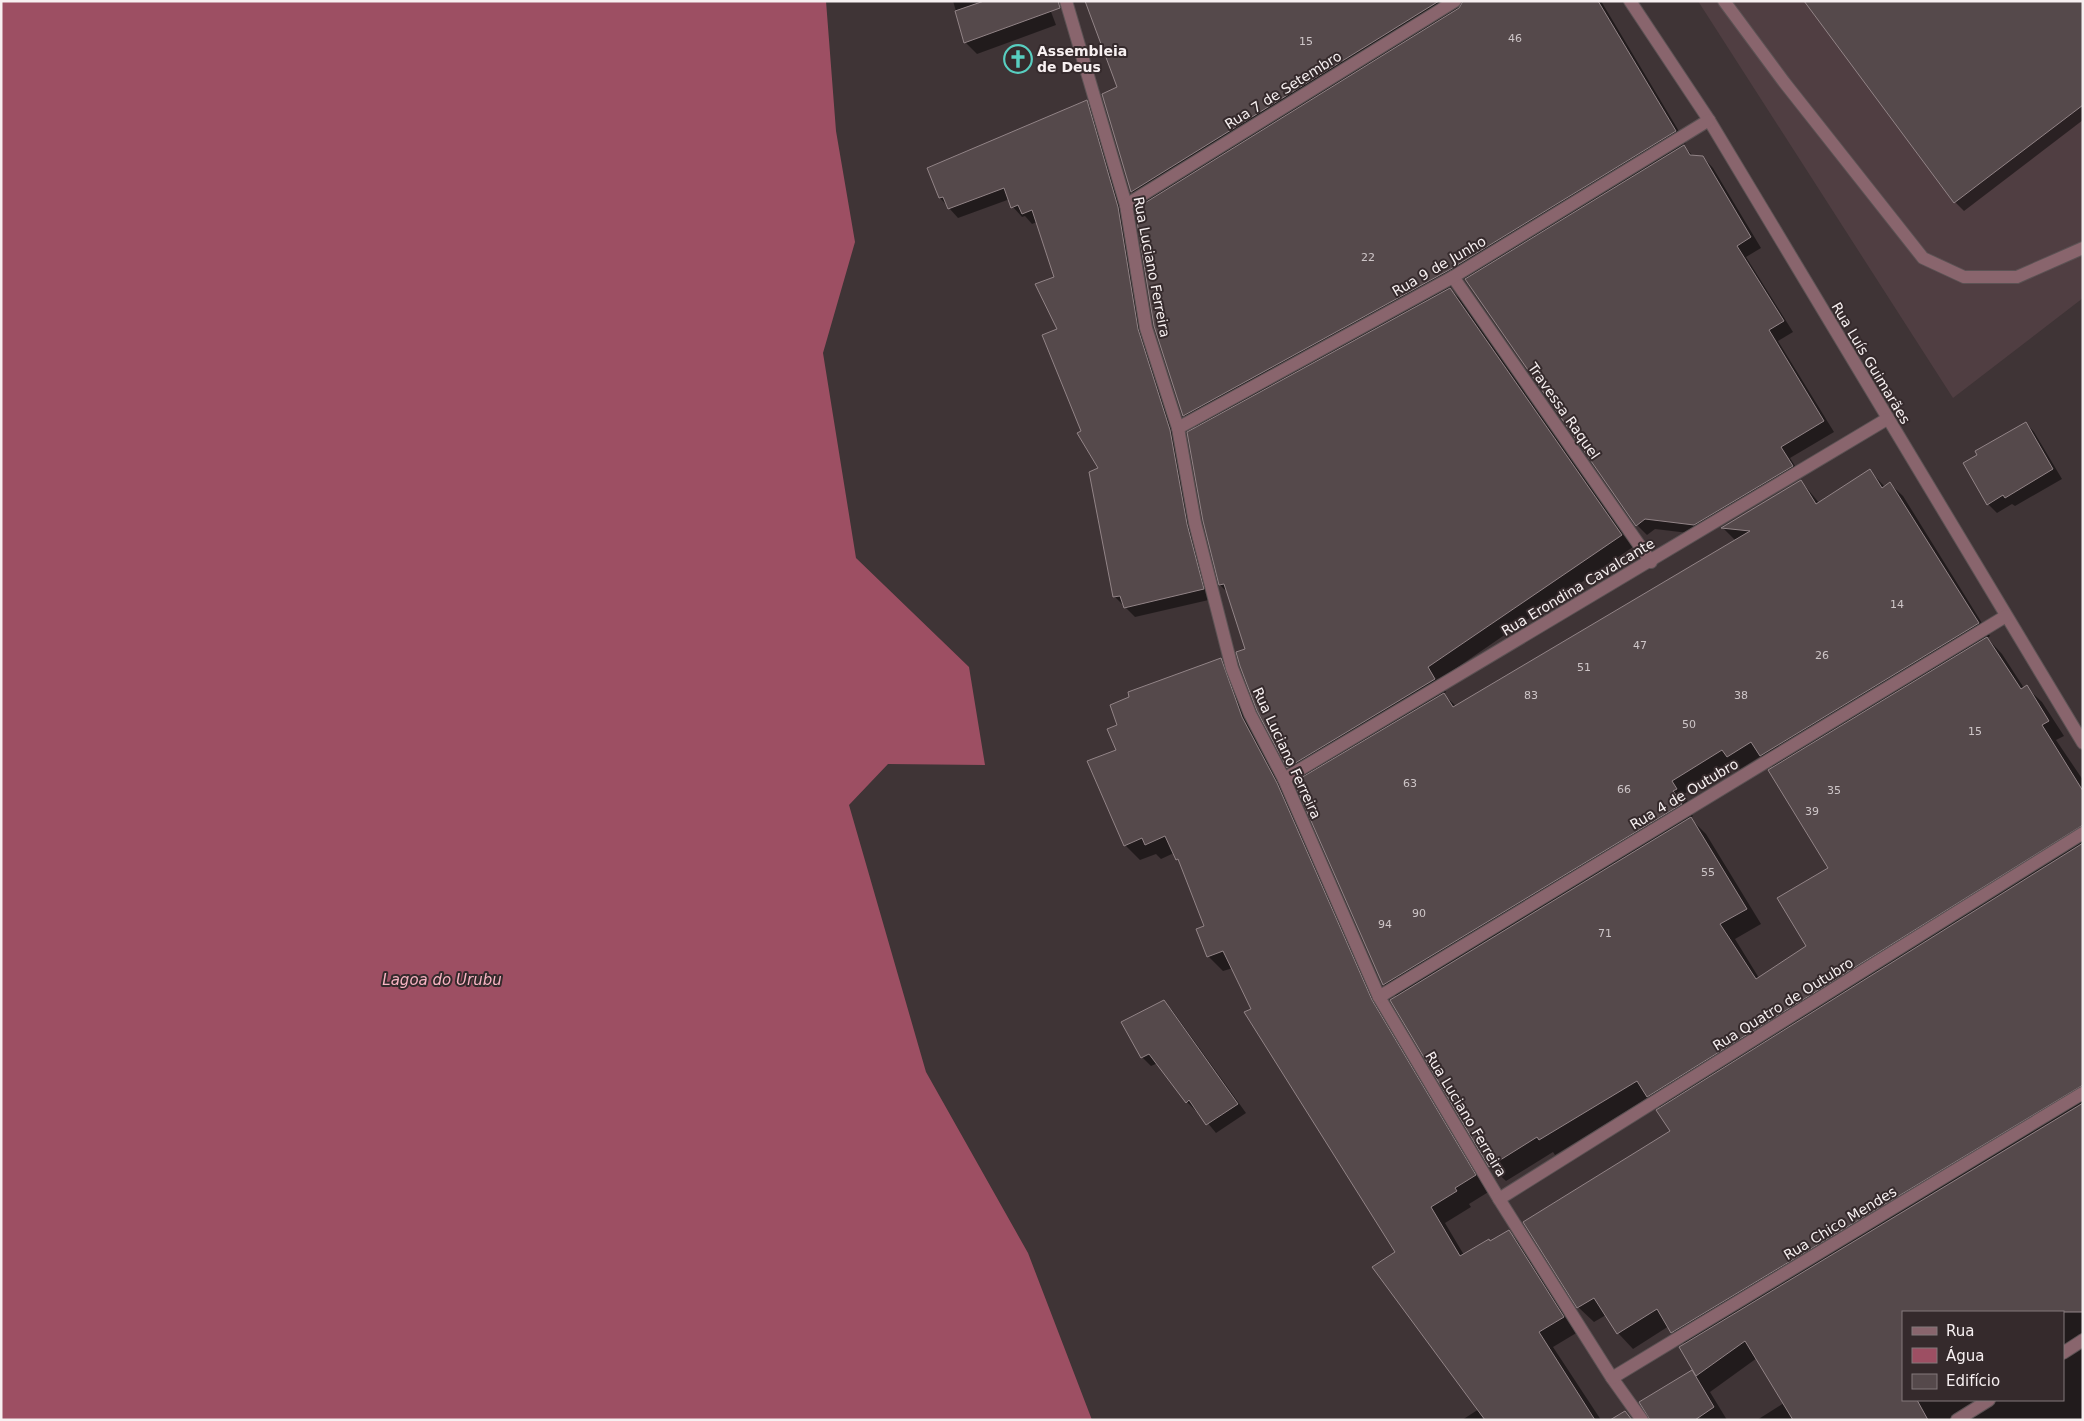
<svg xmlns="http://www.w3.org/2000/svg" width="2084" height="1421" viewBox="0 0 2084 1421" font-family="'DejaVu Sans',sans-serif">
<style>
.built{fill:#503e42}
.water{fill:#9d4f63}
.shadow{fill:#0007;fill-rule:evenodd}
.building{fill:#55494b;stroke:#928487}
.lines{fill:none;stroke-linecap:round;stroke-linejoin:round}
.minor-casing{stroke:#5c5254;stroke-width:14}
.minor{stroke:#89656d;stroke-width:12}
.labels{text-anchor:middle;stroke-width:4;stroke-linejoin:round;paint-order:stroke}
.number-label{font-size:11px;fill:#cec6c8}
.poi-label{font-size:14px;font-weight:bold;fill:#f7f0f1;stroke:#352a2c;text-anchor:start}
.street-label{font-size:14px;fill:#f7f0f1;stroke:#352a2c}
.water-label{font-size:15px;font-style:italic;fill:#f8b4c3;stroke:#352a2c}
</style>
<rect width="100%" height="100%" fill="#3f3436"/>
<polygon class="built" points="1698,1 2083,1 2083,298 1953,398"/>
<polygon class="water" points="1,1 826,1 836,131 855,242 823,353 856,558 969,667 985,765 888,764 849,805 926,1072 1028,1253 1092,1420 1,1420"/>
<g class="shadow">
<polygon points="953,1 1047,1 1056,25 977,54 965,42"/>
<path d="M1100,1h501l85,142 -3,2 11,12h9l10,11 48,80 -15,9 47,75 -15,9 56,91 -44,26 12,19 -97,58 -50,-6 -8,6 -10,-10 -172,-247 -16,10 13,13 171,246 -194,133 7,12 -3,2 13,12 280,-165 -13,-13 78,-47 19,23 50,-33 15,16 5,-3 13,12 87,140 -3,2 15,16 22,34 2,-1 16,15 22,34 -8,4 27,40v640h-326l27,-17 -27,-45 -47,34 17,28h-76l41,-49 4,4 -11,-30 -16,-19 -36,23 -15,-16 -12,-18 -12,7 -16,-15 -53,-85 147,-90 -11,-23 -12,-12 -94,58 -2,-3 -47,29 -16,-15 -93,-169 -13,-12 -83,-205 -13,-13 -61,-175 -7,-7 -23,-157 -13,-13 -39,-211 -13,-12 -29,-98 16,-6zM1761,756l13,12 56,100 -22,78 -49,32 -24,-39 26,-15 -55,-90 -16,-16 3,-2 -8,-12 3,-2 -4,-8 50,-31 6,6zM1903,1312h160v88h-160z"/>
<polygon points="2083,1 2083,120 1964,211 1955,202"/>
<polygon points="1086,101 1096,111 1127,218 1147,340 1179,441 1213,599 1135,617 1114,596 1100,469 1083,431 1058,330 1056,277 1037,222 1032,224 1025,216 1022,217 1013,207 1010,199 958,218 940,198 929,168"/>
<polygon points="2026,423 2034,432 2062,479 2015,506 2012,504 1997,513 1988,504 1979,456"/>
<polygon points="1221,659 1236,674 1386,1017 1490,1191 1469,1204 1471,1207 1445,1223 1464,1255 1509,1232 1524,1247 1578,1332 1553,1347 1601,1420 1462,1420 1479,1409 1397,1252 1252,1010 1233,968 1223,971 1208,956 1205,926 1180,862 1174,853 1161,859 1156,854 1140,860 1125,845 1117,751 1119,726"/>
<polygon points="1163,1001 1172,1010 1246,1113 1216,1133 1197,1110 1196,1111 1187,1102 1158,1063 1151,1066 1142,1057"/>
</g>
<g class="building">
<polygon points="984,1 1058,1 1060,8 964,43 955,11"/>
<polygon points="1085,1 1439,1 1131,192 1102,94 1117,87"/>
<polygon points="1463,1 1598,1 1676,131 1449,270 1183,416 1154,326 1135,209 1459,8"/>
<polygon points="1804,1 2083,1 2083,105 1954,203"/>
<polygon points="1087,100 1118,207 1138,329 1170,430 1187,524 1204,589 1124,608 1120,596 1113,597 1089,472 1098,468 1077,433 1081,431 1042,335 1057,329 1035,284 1054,277 1032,210 1022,214 1018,205 1011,208 1004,188 948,209 943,197 939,198 927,168"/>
<polygon points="1684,145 1690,155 1703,156 1751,237 1737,246 1784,321 1769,330 1824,421 1781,447 1793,466 1694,525 1645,519 1636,526 1465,279"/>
<polygon points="1450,288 1622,535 1428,667 1435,679 1287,768 1257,711 1240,666 1236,652 1245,649 1224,584 1219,585 1203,521 1187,432"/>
<polygon points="2026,422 2053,469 2005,498 2003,495 1987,505 1963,463 1977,455 1975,451"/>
<polygon points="1870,469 1882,488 1890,482 1979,623 1760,756 1751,742 1727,757 1722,750 1672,781 1677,789 1673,791 1682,804 1383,985 1294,782 1444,693 1453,707 1750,531 1721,528 1801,480 1816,504"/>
<polygon points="1987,637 2021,689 2027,685 2049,721 2042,725 2083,791 2083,825 1647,1097 1637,1081 1539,1140 1537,1137 1489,1167 1390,1000 1691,817 1747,909 1720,924 1756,979 1806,946 1777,898 1828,868 1768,770"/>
<polygon points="1221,658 1242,717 1277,783 1372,1000 1476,1175 1455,1188 1457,1191 1431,1207 1460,1256 1489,1239 1490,1241 1509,1230 1564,1317 1539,1332 1595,1420 1485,1420 1372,1267 1395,1252 1244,1012 1251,1009 1223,951 1207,957 1196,929 1204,926 1178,859 1176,860 1165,836 1145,845 1142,838 1124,846 1087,761 1116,750 1107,729 1117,725 1110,705 1129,697 1128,692"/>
<polygon points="2083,843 2083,1085 1671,1333 1657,1309 1617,1334 1594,1298 1577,1308 1523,1222 1670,1131 1656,1110"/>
<polygon points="1164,1000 1238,1104 1206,1125 1189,1100 1186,1103 1149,1054 1141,1058 1121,1022"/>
<polygon points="2083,1103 2083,1312 1903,1312 1903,1400 1917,1400 1928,1420 1793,1420 1745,1341 1696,1376 1679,1347"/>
<polygon points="1692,1370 1714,1407 1695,1420 1650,1420 1639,1402"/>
<polygon points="1625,1411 1632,1420 1610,1420"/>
</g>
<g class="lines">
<defs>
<g id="minor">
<polyline points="1066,1 1126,205 1146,328 1178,428 1195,523 1232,668 1250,714 1284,779 1379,997 1499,1199 1612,1378 1642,1420"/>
<polyline points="1630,1 1709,120 2083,743"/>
<polyline points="1724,1 1784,82 1923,258 1964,277 2017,277 2083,248"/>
<polyline points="1126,205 1455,1"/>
<polyline points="1453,277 1651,562"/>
<polyline points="1178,428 1453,277 1709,120"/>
<polyline points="1284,779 1887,419"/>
<polyline points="1379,997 2006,616"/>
<polyline points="1499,1199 2083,833"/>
<polyline points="2063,1353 2083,1340"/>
<polyline points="1612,1378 2083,1093"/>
<polyline points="1957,1420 1989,1400"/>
</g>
</defs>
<use href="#minor" class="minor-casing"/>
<use href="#minor" class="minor"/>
</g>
<defs>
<symbol id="church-ring" viewBox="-11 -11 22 22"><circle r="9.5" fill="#352a2c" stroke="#58cec0" stroke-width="1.5"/><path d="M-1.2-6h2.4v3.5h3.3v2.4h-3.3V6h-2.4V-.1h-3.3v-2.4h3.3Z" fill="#58cec0"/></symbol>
</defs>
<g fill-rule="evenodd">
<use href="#church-ring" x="1002" y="43" width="32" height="32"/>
</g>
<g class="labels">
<g class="number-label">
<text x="1515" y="42">46</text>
<text x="1306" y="45">15</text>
<text x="1368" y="261">22</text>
<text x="1897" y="608">14</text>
<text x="1640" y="649">47</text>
<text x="1822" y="659">26</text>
<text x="1584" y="671">51</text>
<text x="1531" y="699">83</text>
<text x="1741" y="699">38</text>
<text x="1689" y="728">50</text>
<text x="1975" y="735">15</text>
<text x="1410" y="787">63</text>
<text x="1624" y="793">66</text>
<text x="1834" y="794">35</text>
<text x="1812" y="815">39</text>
<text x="1708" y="876">55</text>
<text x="1419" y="917">90</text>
<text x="1385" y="928">94</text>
<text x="1605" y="937">71</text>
</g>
<g class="poi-label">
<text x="1037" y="56">Assembleia<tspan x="1037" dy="16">de Deus</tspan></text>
</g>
<g class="street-label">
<text transform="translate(1283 90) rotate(-32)" y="5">Rua 7 de Setembro</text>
<text transform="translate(1439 266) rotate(-30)" y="5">Rua 9 de Junho</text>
<text transform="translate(1152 267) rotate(79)" y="5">Rua Luciano Ferreira</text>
<text transform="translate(1871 363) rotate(59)" y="5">Rua Luís Guimarães</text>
<text transform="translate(1564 411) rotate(55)" y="5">Travessa Raquel</text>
<text transform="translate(1578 587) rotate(-31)" y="5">Rua Erondina Cavalcante</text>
<text transform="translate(1287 753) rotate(65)" y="5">Rua Luciano Ferreira</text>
<text transform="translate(1684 794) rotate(-31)" y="5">Rua 4 de Outubro</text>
<text transform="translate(1783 1004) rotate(-32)" y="5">Rua Quatro de Outubro</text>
<text transform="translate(1466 1114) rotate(59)" y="5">Rua Luciano Ferreira</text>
<text transform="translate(1840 1223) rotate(-31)" y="5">Rua Chico Mendes</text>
</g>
<g class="water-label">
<text x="442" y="985">Lagoa do Urubu</text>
</g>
</g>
<rect width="2084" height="1421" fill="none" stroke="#f7f0f1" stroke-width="5"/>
<rect x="1902" y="1311" width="162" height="90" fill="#352a2c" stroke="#83797b"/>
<rect x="1912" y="1327" width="25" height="8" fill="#89656d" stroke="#83797b"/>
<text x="1946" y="1336" font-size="15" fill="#f7f0f1">Rua</text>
<rect x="1912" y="1348" width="25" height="15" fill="#9d4f63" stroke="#83797b"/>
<text x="1946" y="1361" font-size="15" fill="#f7f0f1">Água</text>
<rect x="1912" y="1374" width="25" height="15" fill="#55494b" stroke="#83797b"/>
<text x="1946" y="1386" font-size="15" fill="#f7f0f1">Edifício</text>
</svg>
